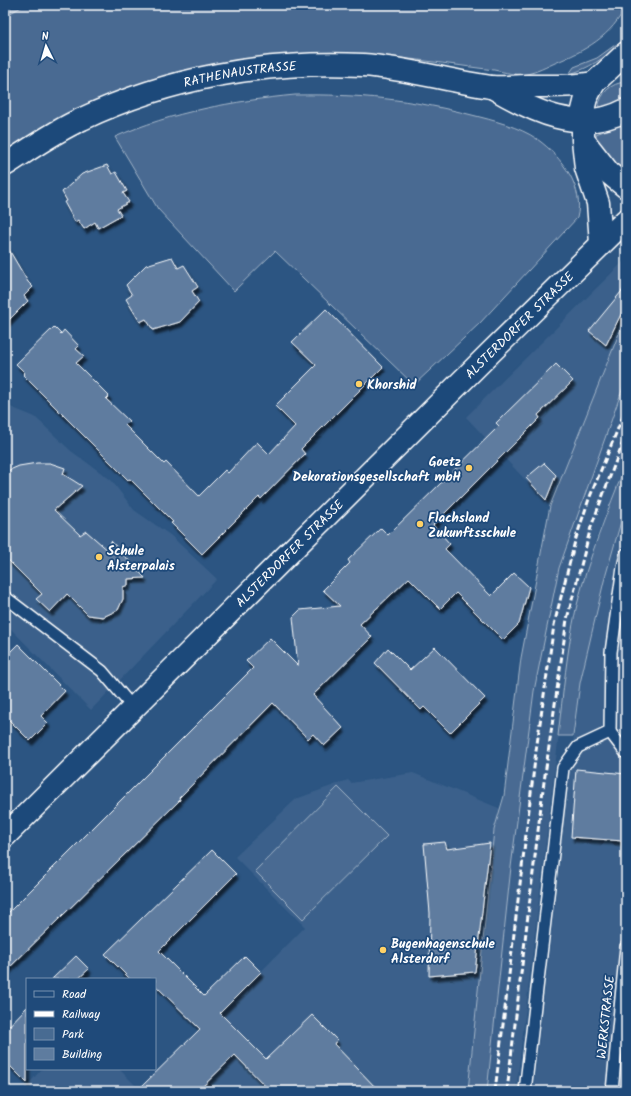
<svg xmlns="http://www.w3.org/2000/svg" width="631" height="1096" viewBox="0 0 631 1096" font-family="Kalam,sans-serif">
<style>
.built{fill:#3b618b}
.green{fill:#486b92;stroke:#a4b5c8}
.water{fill:#748fad;stroke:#acbcce}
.building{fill:#5e7c9f;stroke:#fff;filter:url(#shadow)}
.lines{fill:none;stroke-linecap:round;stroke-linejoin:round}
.lane-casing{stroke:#fff;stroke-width:14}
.street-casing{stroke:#fff;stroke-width:25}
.secondary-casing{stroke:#fff;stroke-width:25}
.lane{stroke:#1f4a7a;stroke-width:11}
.street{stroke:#1f4a7a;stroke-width:22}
.secondary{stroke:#1f4a7a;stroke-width:22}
.rail{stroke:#fff;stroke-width:3;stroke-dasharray:6 3;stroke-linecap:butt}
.poi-dot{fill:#ffd166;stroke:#1f4a7a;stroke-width:1.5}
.labels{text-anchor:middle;stroke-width:3.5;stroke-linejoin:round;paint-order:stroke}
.street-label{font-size:13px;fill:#fff;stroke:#1f4a7a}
.poi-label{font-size:13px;font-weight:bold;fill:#fff;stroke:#1f4a7a;text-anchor:start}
</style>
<defs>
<filter id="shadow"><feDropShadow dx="2.5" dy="4.5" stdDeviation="1" flood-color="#0009"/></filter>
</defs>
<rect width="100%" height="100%" fill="#2c5582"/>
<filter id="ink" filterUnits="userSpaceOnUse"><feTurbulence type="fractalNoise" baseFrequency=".025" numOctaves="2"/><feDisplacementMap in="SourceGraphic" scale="8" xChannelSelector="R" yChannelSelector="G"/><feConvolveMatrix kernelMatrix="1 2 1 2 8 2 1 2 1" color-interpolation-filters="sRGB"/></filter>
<g filter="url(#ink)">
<g class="built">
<polygon points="626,259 626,316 550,506 466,417"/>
<polygon points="626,379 626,465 596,538 576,609 568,659 516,1091 487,1091 511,867 534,691 544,639 559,568"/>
<polygon points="5,397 8,406 35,417 71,451 111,480 134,510 170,535 217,579 91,710 5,623"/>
<polygon points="626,504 626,1091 533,1091 580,683 604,581"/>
<polygon points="413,773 501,809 494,830 468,1091 198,1091 249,1041 220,1013 305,927 235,857 296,799 348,780 351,783"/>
<polygon points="42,1069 119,1069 141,1091 22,1091"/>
</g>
<g class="green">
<path d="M5,5h621c-13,31 -42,46 -71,58 -9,4 -18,9 -28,11 -9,2 -23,-2 -33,-4 -34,-4 -69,-10 -103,-13 -139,-14 -270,16 -386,94z"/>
<path d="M615,45h4c-15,13 -31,24 -50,29l5,-7 23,-9z"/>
<path d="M626,82v15l-18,11h-10c3,-15 12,-25 28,-26z"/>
<path d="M295,95c64,-1 115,4 177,20 20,5 48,12 65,24 14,10 24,21 33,36 7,13 11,28 7,43l-97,105 -66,62 -139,-134 -41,40 -76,-82 -43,-72c57,-25 118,-36 180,-42z"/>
<polygon points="626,123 626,174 624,176 597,142 596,134"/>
<polygon points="626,316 626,379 559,568 534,691 511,867 487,1091 468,1091 494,830 504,796 521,658 550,506"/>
<path d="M626,465v39l-22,77 -24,102 -7,53h-15c5,-43 9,-86 18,-127 12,-50 31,-97 50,-144z"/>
<polygon points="338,787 387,836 303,919 255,871"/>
</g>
<polygon class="water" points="5,5 25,5 5,16"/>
<g class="building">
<polygon points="107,165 112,174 116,172 127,191 123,193 129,202 117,209 121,215 98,228 95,222 84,229 78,220 75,222 64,202 67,201 62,192 82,174"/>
<polygon points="5,243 28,282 33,287 24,296 28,301 5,324"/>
<polygon points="172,257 178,268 184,265 198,287 192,291 199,302 180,322 153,330 146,319 140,322 126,299 132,295 126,285 146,265"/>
<polygon points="626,286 626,304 606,345 589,331"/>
<polygon points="326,309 383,367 301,449 305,454 261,499 259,497 202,554 171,523 173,522 130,479 128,480 23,375 25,373 16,364 54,327 61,334 64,330 79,346 76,349 84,356 76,363 109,396 106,399 129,421 125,425 164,464 166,462 199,496 225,470 228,473 257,442 269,454 295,426 275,406 316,365 292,342"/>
<polygon points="556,364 573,381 538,415 540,418 433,525 450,544 445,549 491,596 514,573 529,587 519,624 503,640 456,593 440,609 409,578 360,624 372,637 313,695 343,728 324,746 313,734 308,739 273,703 179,798 180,800 5,972 5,916 253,668 246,661 270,638 298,666 293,617 300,610 340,606 323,590 350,563 348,560 381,528 388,535 499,426 496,423"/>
<polygon points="37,463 50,463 65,468 63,474 82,486 54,510 80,535 86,531 110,552 111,541 145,578 128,579 128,585 123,587 123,599 118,610 103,617 88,615 67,594 50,612 36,599 42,594 5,557 5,472 19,466"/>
<polygon points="544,463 556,475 546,500 526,478"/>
<polygon points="18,644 65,691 41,716 48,723 30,741 5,716 5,657"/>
<polygon points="435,647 485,698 450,733 424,707 421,710 375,663 388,648 410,670"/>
<polygon points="576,769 626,774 626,802 623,841 571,837"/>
<polygon points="445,842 447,849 490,843 475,972 429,976 430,913 424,844"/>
<polygon points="212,850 236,874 159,951 204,996 245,956 261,972 220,1013 266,1059 312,1015 337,1040 334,1044 379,1091 270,1091 235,1055 198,1091 137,1091 200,1029 155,985 155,979 130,979 105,954"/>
<polygon points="76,956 89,969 78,979 52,979"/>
<polygon points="27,1007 27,1083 5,1061 5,1030"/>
</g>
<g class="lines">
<defs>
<g id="lane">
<polyline points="5,597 102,671 134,709"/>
<polyline points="610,732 626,753"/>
<polyline points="525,1091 563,768 578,747 610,732 611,652 623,567 626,554"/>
<polyline points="612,1091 626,947"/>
</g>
<g id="street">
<path d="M492,87c40,24 88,48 134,23"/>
<polyline points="584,141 609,173 626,187"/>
<path id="s1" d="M5,165c25,-16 50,-34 77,-46 86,-41 185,-59 281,-54 43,3 85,16 127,22 12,1 25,-1 37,-1 24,0 43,1 67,-3"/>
<polyline points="601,243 598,203 586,168 583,140 583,110 586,98 594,83 626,53"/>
</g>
<g id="secondary">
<path id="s2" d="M5,836l485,-483 136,-133"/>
</g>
</defs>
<use href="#lane" class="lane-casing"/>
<use href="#street" class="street-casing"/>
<use href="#secondary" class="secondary-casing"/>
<use href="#lane" class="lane"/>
<use href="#street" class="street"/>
<use href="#secondary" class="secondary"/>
<g class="rail">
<polyline points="495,1091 536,751 554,625 575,541 589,499 626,409"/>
<polyline points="507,1091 543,789 567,619 591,527 626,434"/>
</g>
</g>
</g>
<g class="poi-dot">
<circle cx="359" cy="384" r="4"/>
<circle cx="469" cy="468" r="4"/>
<circle cx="420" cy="524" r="4"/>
<circle cx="99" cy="557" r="4"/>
<circle cx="383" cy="950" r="4"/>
</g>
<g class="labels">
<g class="street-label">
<text dy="5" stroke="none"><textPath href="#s1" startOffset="255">RATHENAUSTRASSE</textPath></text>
<text dy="5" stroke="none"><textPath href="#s2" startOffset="725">ALSTERDORFER STRASSE</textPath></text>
<text dy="5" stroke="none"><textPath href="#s2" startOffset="401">ALSTERDORFER STRASSE</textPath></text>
<text transform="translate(605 1017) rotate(-84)" y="5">WERKSTRASSE</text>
</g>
<g class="poi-label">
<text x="367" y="389">Khorshid</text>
<text x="461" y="466" text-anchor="end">Goetz<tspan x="461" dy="15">Dekorationsgesellschaft mbH</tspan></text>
<text x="428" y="522">Flachsland<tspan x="428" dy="15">Zukunftsschule</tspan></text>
<text x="107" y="555">Schule<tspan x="107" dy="15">Alsterpalais</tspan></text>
<text x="391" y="948">Bugenhagenschule<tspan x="391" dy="15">Alsterdorf</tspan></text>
</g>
</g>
<rect width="631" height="1096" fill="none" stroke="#1f4a7a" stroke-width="20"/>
<rect x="10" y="10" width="611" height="1076" fill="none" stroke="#fff" stroke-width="1.5" filter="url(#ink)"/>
<rect x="26" y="978" width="130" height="92" fill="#1f4a7a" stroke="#7992af"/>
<rect x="34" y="991" width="20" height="6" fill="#1f4a7a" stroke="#7992af"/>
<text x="62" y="998" font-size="12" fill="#ffffff">Road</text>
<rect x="34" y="1011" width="20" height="6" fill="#ffffff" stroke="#7992af"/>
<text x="62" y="1018" font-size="12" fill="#ffffff">Railway</text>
<rect x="34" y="1028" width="20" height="12" fill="#486b92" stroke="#7992af"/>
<text x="62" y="1038" font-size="12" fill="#ffffff">Park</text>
<rect x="34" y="1048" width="20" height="12" fill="#5e7c9f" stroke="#7992af"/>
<text x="62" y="1058" font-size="12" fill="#ffffff">Building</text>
<g transform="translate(46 46) rotate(355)" stroke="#1f4a7a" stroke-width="3" paint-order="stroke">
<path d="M0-3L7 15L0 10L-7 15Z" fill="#ffffff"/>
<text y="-6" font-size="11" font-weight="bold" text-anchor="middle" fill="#ffffff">N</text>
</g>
</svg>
